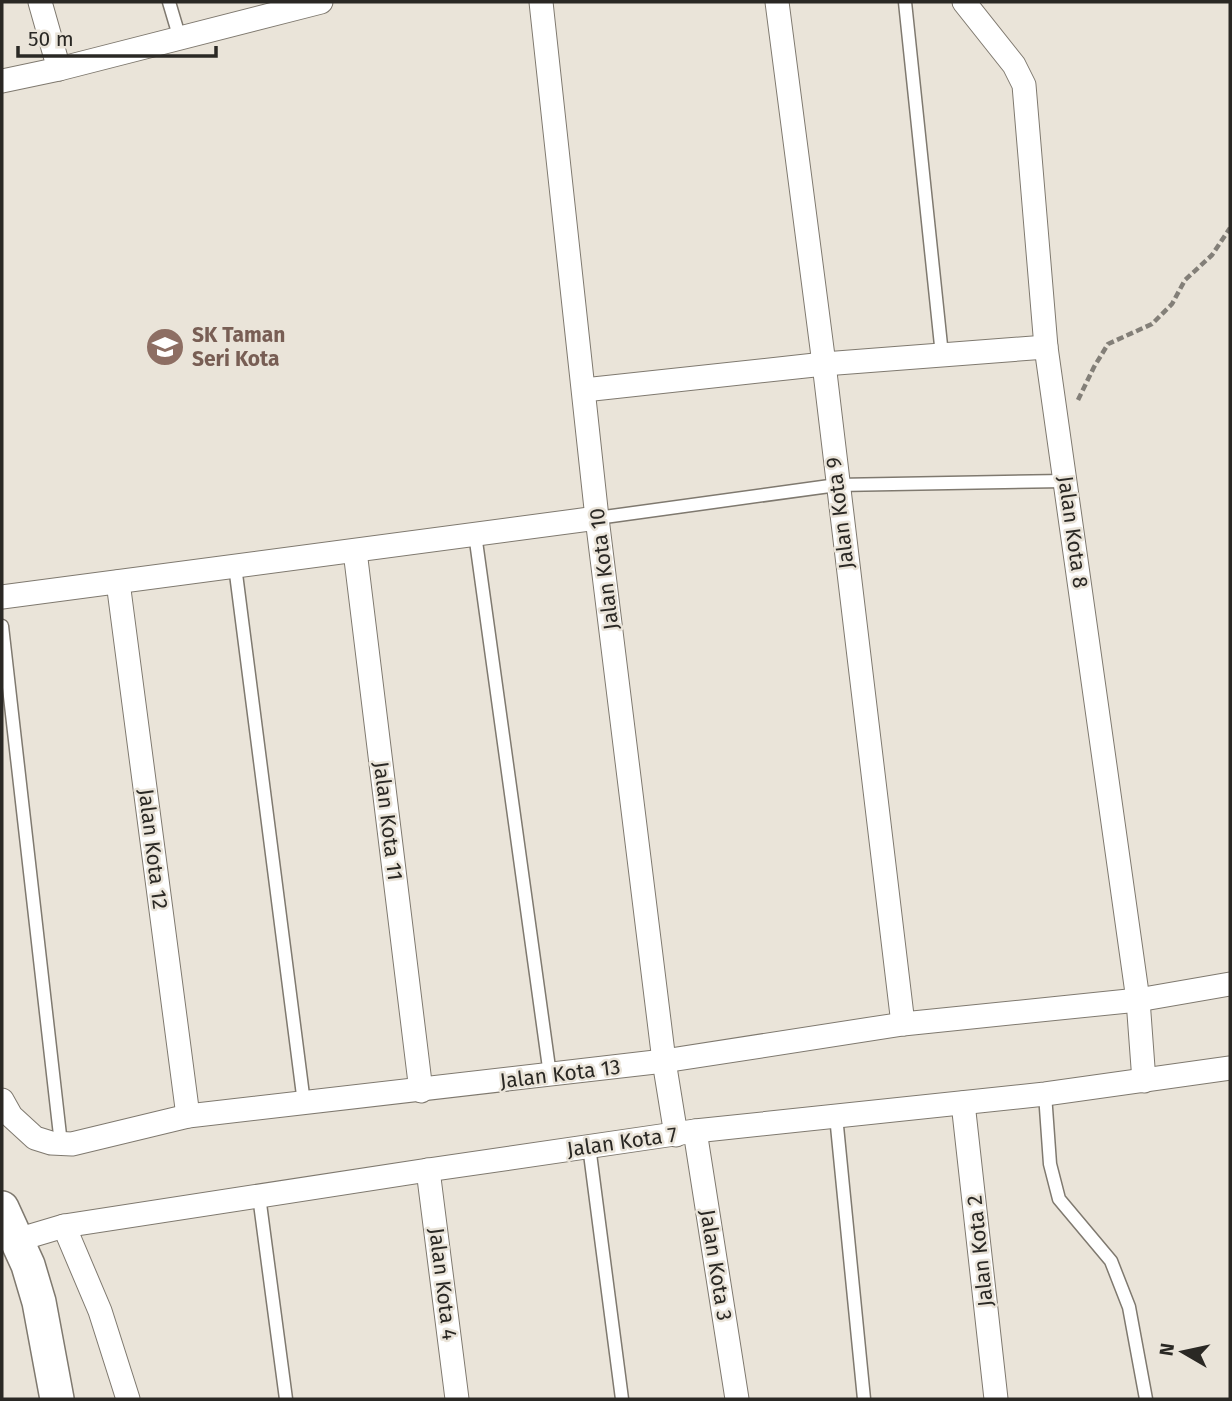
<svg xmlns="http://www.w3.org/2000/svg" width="1232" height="1401" viewBox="0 0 1232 1401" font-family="'Fira Sans',sans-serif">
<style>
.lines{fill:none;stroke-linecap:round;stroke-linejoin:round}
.lane-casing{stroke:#7f796f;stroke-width:15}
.street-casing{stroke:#7f796f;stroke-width:25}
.secondary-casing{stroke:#7f796f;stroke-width:36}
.path{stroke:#837f78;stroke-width:4.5;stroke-dasharray:7 3.5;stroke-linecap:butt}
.lane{stroke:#fff;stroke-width:12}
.street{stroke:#fff;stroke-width:23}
.secondary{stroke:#fff;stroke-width:33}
.labels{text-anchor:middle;stroke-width:5;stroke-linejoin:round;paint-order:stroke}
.education-label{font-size:21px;font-weight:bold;fill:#785e54;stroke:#eae4d9;text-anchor:start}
.street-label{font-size:21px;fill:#2a2824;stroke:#eae4d9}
</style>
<rect width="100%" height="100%" fill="#eae4d9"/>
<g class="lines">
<defs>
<g id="lane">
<polyline points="169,2 180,39"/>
<polyline points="905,2 942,355"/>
<polyline points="597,518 837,485 1065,481"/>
<polyline points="475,534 550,1075"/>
<polyline points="235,566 304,1103"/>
<polyline points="2,626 61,1144"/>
<polyline points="1045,1094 1050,1164 1059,1199 1111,1261 1129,1307 1146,1399"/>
<polyline points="836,1116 864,1399"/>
<polyline points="589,1146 622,1399"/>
<polyline points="259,1196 286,1399"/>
</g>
<g id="street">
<polyline points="40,2 59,69"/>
<polyline points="541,2 597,518 664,1061 676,1135"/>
<polyline points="777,2 824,364 903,1024"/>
<polyline points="964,2 1014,65 1024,85 1046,347 1138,1000 1144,1081"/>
<polyline points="2,81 59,69 321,2"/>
<polyline points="584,390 824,364 1046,347"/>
<polyline points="355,551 421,1091"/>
<polyline points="118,582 188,1116"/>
<polyline points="2,597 597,518"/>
<polyline points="2,1100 11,1116 35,1138 51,1143 72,1144 188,1116 664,1061 903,1024 1138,1000 1230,984"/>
<polyline points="963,1103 996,1399"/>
<polyline points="695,1131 737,1399"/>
<polyline points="428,1170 457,1399"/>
<polyline points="64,1226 100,1311 128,1399"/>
<polyline points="17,1240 64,1226 428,1170 695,1131 1045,1094 1230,1068"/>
</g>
<polyline id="secondary" points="2,1208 28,1265 39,1302 57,1399"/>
</defs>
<use href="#lane" class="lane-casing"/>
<use href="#street" class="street-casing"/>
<use href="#secondary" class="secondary-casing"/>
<polyline class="path" points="1078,400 1094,367 1108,344 1152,324 1172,304 1185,280 1212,255 1230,228"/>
<use href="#lane" class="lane"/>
<use href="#street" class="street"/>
<use href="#secondary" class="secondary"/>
</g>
<defs>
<symbol id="school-disc" viewBox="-11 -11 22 22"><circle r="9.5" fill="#8d6e63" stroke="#eae4d9"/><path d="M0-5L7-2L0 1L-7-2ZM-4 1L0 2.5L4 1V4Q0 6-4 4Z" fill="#fff"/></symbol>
</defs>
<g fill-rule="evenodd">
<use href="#school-disc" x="143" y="325" width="44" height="44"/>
</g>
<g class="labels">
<g class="education-label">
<text x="192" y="342">SK Taman<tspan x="192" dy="24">Seri Kota</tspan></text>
</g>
<g class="street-label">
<text transform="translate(840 513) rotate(-97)" y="7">Jalan Kota 9</text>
<text transform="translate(1073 532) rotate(82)" y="7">Jalan Kota 8</text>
<text transform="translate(604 569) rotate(-97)" y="7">Jalan Kota 10</text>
<text transform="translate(388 821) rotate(83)" y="7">Jalan Kota 11</text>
<text transform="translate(153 849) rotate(83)" y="7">Jalan Kota 12</text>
<text transform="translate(560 1074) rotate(-7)" y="7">Jalan Kota 13</text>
<text transform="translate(622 1142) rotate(-8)" y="7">Jalan Kota 7</text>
<text transform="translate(980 1251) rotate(-96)" y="7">Jalan Kota 2</text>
<text transform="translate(716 1265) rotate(81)" y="7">Jalan Kota 3</text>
<text transform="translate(443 1284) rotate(83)" y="7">Jalan Kota 4</text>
</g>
</g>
<rect width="1232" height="1401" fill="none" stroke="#2a2824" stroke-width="7"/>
<g transform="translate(1183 1352) rotate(279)" stroke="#eae4d9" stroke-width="5" paint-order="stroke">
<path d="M0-5L12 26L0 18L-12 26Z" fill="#2a2824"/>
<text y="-10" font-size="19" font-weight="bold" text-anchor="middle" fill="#2a2824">N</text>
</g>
<path d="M18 46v10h198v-10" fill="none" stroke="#2a2824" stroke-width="3.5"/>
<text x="28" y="46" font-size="21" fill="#2a2824" stroke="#eae4d9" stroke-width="5" paint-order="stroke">50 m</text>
</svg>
